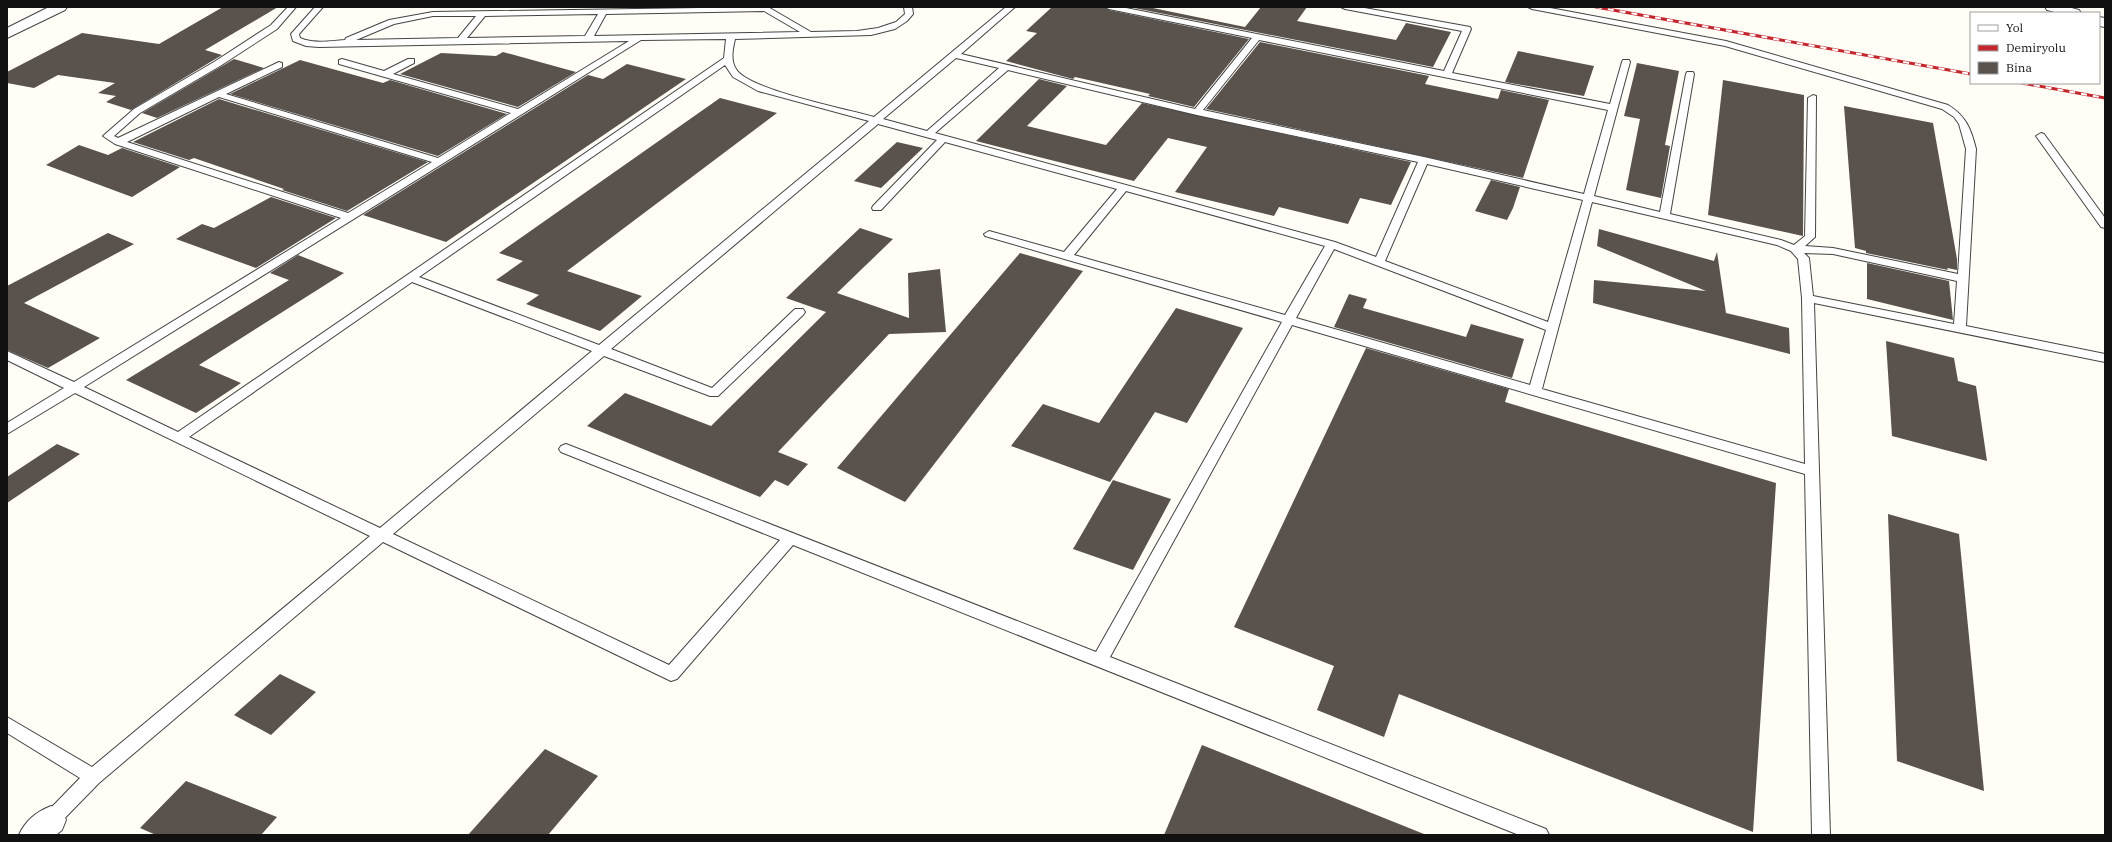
<svg xmlns="http://www.w3.org/2000/svg" width="2112" height="842" viewBox="0 0 2112 842" font-family="'IBM Plex Serif',serif">
<style>
.building{fill:#5a524d}
.lines{fill:none;stroke-linecap:round;stroke-linejoin:round}
.lane-casing{stroke:#444;stroke-width:2}
.street-casing{stroke:#444;stroke-width:2}
.lane{fill:#fff;fill-rule:evenodd}
.street{fill:#fff;fill-rule:evenodd}
.rail-casing{stroke:#c4262e;stroke-width:3}
.rail{stroke:#fff;stroke-width:2;stroke-dasharray:6;stroke-linecap:butt}
</style>
<rect width="100%" height="100%" fill="#fffdf5"/>
<g class="building">
<polygon points="223,7 278,7 205,50 222,55 131,110 106,102 116,96 98,93 115,83 58,75 34,88 7,83 7,72 82,33 159,44"/>
<polygon points="1052,7 1104,7 1109,10 1249,39 1194,107 1148,96 1150,94 1075,77 1073,79 1006,61 1037,33 1026,31"/>
<polygon points="1129,7 1148,7 1245,27 1261,7 1307,7 1297,21 1396,40 1406,23 1451,32 1433,67"/>
<polygon points="1260,42 1429,76 1425,84 1498,99 1501,90 1549,100 1523,178 1206,109"/>
<polygon points="1518,51 1594,66 1584,96 1505,82"/>
<polygon points="503,52 576,72 518,107 400,74 441,53 496,56"/>
<polygon points="234,59 264,68 157,118 142,113"/>
<polygon points="300,60 383,83 390,80 507,114 438,156 230,94"/>
<polygon points="1637,63 1679,71 1665,145 1670,146 1661,198 1626,190 1640,119 1624,116"/>
<polygon points="627,64 686,79 446,242 363,215 588,75 603,79"/>
<polygon points="1039,79 1067,86 1027,126 1106,145 1142,103 1411,162 1391,205 1360,198 1348,224 1279,207 1274,216 1175,192 1207,147 1168,138 1134,181 976,141"/>
<polygon points="1723,80 1804,95 1803,236 1708,215"/>
<polygon points="720,98 777,113 567,271 642,296 600,331 526,304 539,295 496,280 523,261 499,253"/>
<polygon points="219,99 428,162 347,211 282,190 284,189 194,158 189,160 133,142"/>
<polygon points="1844,106 1933,123 1957,259 1957,270 1947,268 1948,270 1866,253 1866,251 1855,248"/>
<polygon points="897,142 923,148 881,188 854,181"/>
<polygon points="79,145 108,155 122,148 180,167 132,197 46,165"/>
<polygon points="1491,180 1520,187 1513,208 1507,220 1475,211"/>
<polygon points="271,197 336,218 256,268 176,239 202,224 214,228"/>
<polygon points="860,228 893,239 837,293 909,318 908,273 940,269 946,332 889,334 778,452 808,464 788,486 775,480 760,497 587,426 625,393 711,426 826,312 786,298"/>
<polygon points="1599,229 1714,261 1717,252 1726,313 1789,328 1790,354 1593,303 1594,280 1706,291 1597,246"/>
<polygon points="108,233 134,244 24,303 100,338 48,368 7,350 7,286"/>
<polygon points="1020,253 1083,271 905,502 837,468"/>
<polygon points="298,255 344,273 199,365 241,383 196,413 126,380 289,280 270,273"/>
<polygon points="1867,263 1949,281 1953,320 1867,299"/>
<polygon points="1349,294 1367,299 1363,308 1466,337 1471,324 1524,339 1512,378 1334,327"/>
<polygon points="1176,308 1243,328 1187,423 1155,412 1110,482 1011,446 1043,404 1099,423"/>
<polygon points="1886,341 1954,358 1958,381 1976,386 1987,461 1892,436"/>
<polygon points="1366,348 1509,389 1505,402 1776,483 1753,832 1399,694 1384,737 1317,710 1334,666 1234,627"/>
<polygon points="57,444 80,454 7,503 7,477"/>
<polygon points="1113,480 1171,499 1133,570 1073,549"/>
<polygon points="1888,514 1959,534 1984,791 1897,761"/>
<polygon points="280,674 316,692 271,735 234,715"/>
<polygon points="1202,745 1424,834 1424,835 1164,835"/>
<polygon points="545,749 598,776 548,835 468,835"/>
<polygon points="186,781 277,817 261,835 156,835 140,828"/>
</g>
<g class="lines">
<defs>
<g id="lane">
<path d="M288,7h8l-19,22 -57,37 -80,47 -26,23 4,2 161,-76 3,1v4l-56,27 212,64 73,-45 -172,-49v-4l3,-1 42,12 24,-12h6v4l-21,11 125,35 111,-68 -310,6 -13,-1 -13,-5 -2,-7 24,-27h8l-24,27 1,4c13,6 30,3 45,2l1,-2 43,-18 44,-8 335,-5 43,25 46,-1 21,-3 18,-6 9,-8 -1,-7h8l1,7 -6,7 -12,8 -24,6 -136,4c-2,9 -5,21 1,30 12,21 111,40 138,48l132,-110h9l-54,47 234,55 57,-71 -143,-29 -4,-2h16l323,64 18,-40 -117,-22 -4,-2h18l111,20 1,2 -19,44 158,31 12,-42 1,-2h6l1,2 -36,134 66,16 26,-138 1,-2h6l1,2 -24,140 111,26 13,5 11,-9 3,-138 5,-3 3,1 -1,141 -10,9 28,2 125,26 8,-125 -7,-25 -5,-7 -12,-8 -217,-63 -193,-37 -4,-2h17l181,34 222,64c18,11 23,24 28,44l-10,177 139,28v8l-291,-59 16,532h-18l-7,-361 -513,-149 -182,332 436,172 3,6h-30l-726,-290 -116,134 -6,2 -288,-139 -284,241 -42,43 -6,2 -6,-2 -3,-6 3,-6 35,-36 -73,-45v-16l85,50 278,-231 -295,-143 -68,41v-11l57,-35 -57,-28v-9l67,31 267,-164 -226,-74 -12,-8 31,-27 80,-47 57,-37zM764,11l36,21 -206,4 12,-22zM598,14l-13,22 -118,2 18,-22zM433,16h43l-18,22 -102,2 38,-16zM726,39l-2,19 -546,374 -94,-45 557,-347zM1259,40l349,70 -24,84 -160,-37 -221,-47zM956,58l43,10 -72,63 -44,-12zM725,65l8,12 25,14 111,30 -270,224 -180,-68zM1008,70l189,45 221,47 -42,95 -41,-15 -400,-109zM219,97l213,65 -84,51 -221,-71zM878,124l59,16 -64,66 -1,2 1,2h8l64,-68 172,47 -53,63 -75,-21 -5,3 1,2 297,86 -186,330 -530,-208 -5,2 -2,3 2,3 219,88 -111,125 -276,-131 211,-178 106,40h8l85,-81 2,-3 -2,-3h-8l-83,79 -101,-39zM1427,164l156,36 -35,122 -163,-61zM1126,191l199,55 -40,69 -211,-60zM1592,202l185,43 14,6 7,8 4,39 3,166 -263,-75zM1334,249l212,81 -16,55 -234,-67zM1804,253l29,1 124,27 -3,43 -141,-28 -4,-38zM412,282l180,69 -212,177 -191,-91z"/>
<polygon points="2041,133 2044,134 2105,218 2105,228 2101,227 2036,136"/>
</g>
<g id="street">
<polygon points="49,7 67,7 65,10 7,38 7,28"/>
<polygon points="2045,7 2068,7 2079,10 2081,13 2058,13 2047,10"/>
<polygon points="2099,17 2105,18 2105,27 2099,26"/>
<path d="M51,806l11,4 4,10 -4,10 -6,5h-37c6,-14 17,-23 32,-29z"/>
</g>
</defs>
<use href="#lane" class="lane-casing"/>
<use href="#street" class="street-casing"/>
<use href="#lane" class="lane"/>
<use href="#street" class="street"/>
<defs>
<g id="rail">
<polyline points="1596,7 1971,74"/>
<polyline points="2022,83 2105,98"/>
</g>
</defs>
<use href="#rail" class="rail-casing"/>
<use href="#rail" class="rail"/>
</g>
<rect width="2112" height="842" fill="none" stroke="#111111" stroke-width="16"/>
<rect x="1970" y="12" width="130" height="72" fill="#ffffff" stroke="#a0a0a0"/>
<rect x="1978" y="25" width="20" height="6" fill="#ffffff" stroke="#a0a0a0"/>
<text x="2006" y="32" font-size="12" fill="#111111">Yol</text>
<rect x="1978" y="45" width="20" height="6" fill="#c4262e" stroke="#a0a0a0"/>
<text x="2006" y="52" font-size="12" fill="#111111">Demiryolu</text>
<rect x="1978" y="62" width="20" height="12" fill="#5a524d" stroke="#a0a0a0"/>
<text x="2006" y="72" font-size="12" fill="#111111">Bina</text>
</svg>
